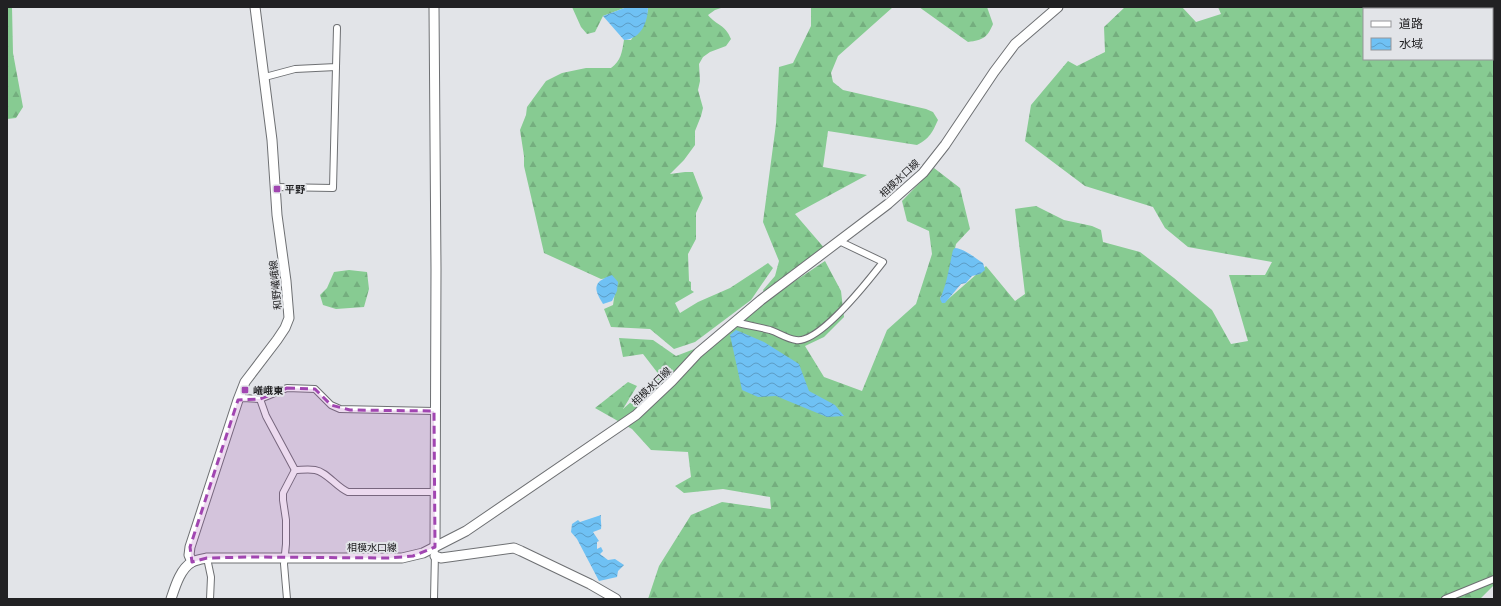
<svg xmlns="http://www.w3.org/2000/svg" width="1501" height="606" viewBox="0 0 1501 606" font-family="'Titillium Web','Noto Sans JP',sans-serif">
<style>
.forest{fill:url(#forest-firs);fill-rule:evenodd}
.water{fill:url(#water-waves)}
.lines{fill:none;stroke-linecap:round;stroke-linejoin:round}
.street-casing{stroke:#6e7073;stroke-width:8}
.secondary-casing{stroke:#6e7073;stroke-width:11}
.street{stroke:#fff;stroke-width:6}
.secondary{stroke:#fff;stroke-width:9}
.marked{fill:#a146b1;fill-opacity:0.2;stroke:#a146b1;stroke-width:3;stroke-dasharray:8 5;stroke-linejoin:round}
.poi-dot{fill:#a146b1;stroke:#e2e4e8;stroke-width:1.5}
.labels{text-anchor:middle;stroke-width:4;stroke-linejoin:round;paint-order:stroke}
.street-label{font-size:10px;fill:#212123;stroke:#e2e4e8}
.poi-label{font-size:10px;font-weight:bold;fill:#212123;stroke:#e2e4e8;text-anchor:start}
</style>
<defs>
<pattern id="forest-firs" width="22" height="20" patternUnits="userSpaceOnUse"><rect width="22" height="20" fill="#87cb92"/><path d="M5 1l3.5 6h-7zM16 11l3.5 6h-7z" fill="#74ae7e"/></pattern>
<pattern id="water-waves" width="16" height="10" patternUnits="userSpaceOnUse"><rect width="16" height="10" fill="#6fc1f4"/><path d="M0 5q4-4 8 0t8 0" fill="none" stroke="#5b9cc5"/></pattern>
</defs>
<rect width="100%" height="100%" fill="#e2e4e8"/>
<g class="forest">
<polygon points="7,7 12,7 13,53 23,107 16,118 7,119"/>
<polygon points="572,7 627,7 603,16 595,32 587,34 581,27"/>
<path d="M648,7h76l-9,3 -7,5c9,11 17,9 23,24l-5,7 -16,6 -7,5 -4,7 1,17 -2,9 5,18 -2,8 -6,15v14l-11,15 -14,14 15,-2h8l10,26 -7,15v26l-8,15 1,27 2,1v8l3,2 -19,11 5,10 18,-11 32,-14 38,-25 5,5 -22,32 -56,42 -21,7 -24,-20 -39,-2 -7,-18 9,-4 3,-20 -7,-7 -8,1 -57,-26 -20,-87v-10l-4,-26 6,-15 1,-8 19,-26 16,-8 24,-5h25c10,-7 11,-16 13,-28h7l17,-29z"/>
<path d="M811,7h82l-55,49 -7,17 2,9 10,8 83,19 7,3 5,8c-6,13 -8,18 -21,25l-89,-14 -5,36 44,8 -72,39 31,36 -43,39 42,-28 16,30 3,26 -20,20 -19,9 19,31 38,14 25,-61 29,-26 16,-50 -3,-23 -22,-10 -5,-20 32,-33 26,20 10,41 -14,15 -11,49 -5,4 6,4 40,-35 29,35 10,-7 -10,-85 21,-3 28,14 28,6 9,4 2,12 37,10 34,26 38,32 19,34 17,-3 -19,-66h36l7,-13 -84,-15 -23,-19 -12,-21 -68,-21 -60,-45 6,-36 37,-44 9,5 28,-14 -1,-25 21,-20h57l14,15 25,-8 -3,-7h276v165l-1,1 1,2v410l-14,14h-832l11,-33 32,-51 31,-13 49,7 -1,-12 -47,-8 -39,4 -9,-7 16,-9 -3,-25 -37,-2 -19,-21 -37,-21 33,-26 9,4 -14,23 37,-33 -17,-22 -20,3 -4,-19 34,2 23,16 21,-8 71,-48 -5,-10 12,-14 4,-15 -16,-39 13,-98 3,-57 14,-4 18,-37zM1364,9h128v50h-128z"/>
<path d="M919,7h68l6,17c-6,14 -10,16 -25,18z"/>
<polygon points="349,270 367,272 369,289 364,307 336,309 323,305 320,295 327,288 334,272"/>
</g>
<g class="water">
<path d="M627,7h21c0,15 -7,32 -24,33l-21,-24z"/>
<path d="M955,248c10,1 20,10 28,15l2,7 -5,4 -8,2 -6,7 -5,1 -16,19h-3l-2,-4c7,-15 9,-32 13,-49z"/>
<path d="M612,275l6,7 -1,9 -5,10 -9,3c-10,-16 -10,-22 9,-29z"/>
<polygon points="736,330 764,342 799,364 809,391 835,405 844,416 827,417 776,396 758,397 742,390 730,335"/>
<path d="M601,515c-1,5 1,9 0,14l-8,3 6,9 -2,1v7l4,-2 2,4 -3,3 8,6 7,-1 9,6 -6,6 -1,6 -18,4 -22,-42 -6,-7 1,-8 6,-4 2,2z"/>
</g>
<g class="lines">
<defs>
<g id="street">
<polyline points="265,77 295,69 336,67 337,28"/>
<polyline points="275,187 333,188 336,67"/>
<path d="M734,322c12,3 25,5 36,8 9,3 17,9 26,10 23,4 73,-60 87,-78l-44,-21"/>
<polyline points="260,399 266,416 295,470"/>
<polyline points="238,400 243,398 260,399 287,388 315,389 331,405 340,409 434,411"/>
<path d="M295,470c6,0 13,-1 20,0 12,2 21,17 33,22h87"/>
<polyline points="207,558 211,577 210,599"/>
<polyline points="287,599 284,564 286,544 286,520 283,500 283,493 295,470"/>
<polyline points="434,599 435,553"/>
<polyline points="1445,599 1494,579"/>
</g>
<g id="secondary">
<polyline points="434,7 436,269 435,547"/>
<polyline points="435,556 441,558 514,548 521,551 590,584 616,599"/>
<polyline points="192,562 189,555 190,547 238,400 245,382 277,340 285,328 289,318 286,281 277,215 272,140 255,7"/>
<path d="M171,599c4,-12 9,-30 21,-37 4,-2 10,-3 15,-4h195l21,-5 43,-22 170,-116 36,-34 26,-28 19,-16 44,-37 127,-96 35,-31 22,-28 49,-73 21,-28 43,-37"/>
</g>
</defs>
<use href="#street" class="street-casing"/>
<use href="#secondary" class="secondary-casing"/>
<use href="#street" class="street"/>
<use href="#secondary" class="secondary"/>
</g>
<path class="marked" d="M287,388l28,1 16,16 19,5 84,1 1,136 -22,9 -24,2 -140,-1 -42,1 -15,4 -2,-15 48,-147 22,-1z"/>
<g class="poi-dot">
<rect x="273" y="185" width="8" height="8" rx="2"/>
<rect x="241" y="386" width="8" height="8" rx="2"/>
</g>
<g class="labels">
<g class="street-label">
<text transform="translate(899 178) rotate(-43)" y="4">相模水口線</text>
<text transform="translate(275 285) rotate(-96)" y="4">和野嶬峨線</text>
<text transform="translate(651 386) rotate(-44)" y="4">相模水口線</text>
<text x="372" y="551">相模水口線</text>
</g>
<g class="poi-label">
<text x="285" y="193">平野</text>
<text x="253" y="394">嶬峨東</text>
</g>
</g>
<rect width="1501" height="606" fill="none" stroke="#212123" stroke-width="16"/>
<rect x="1363" y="8" width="130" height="52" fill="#e2e4e8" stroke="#959699"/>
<rect x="1371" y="21" width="20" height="6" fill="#ffffff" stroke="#959699"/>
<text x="1399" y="28" font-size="12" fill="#212123">道路</text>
<rect x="1371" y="38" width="20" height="12" fill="url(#water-waves)" stroke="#959699"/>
<text x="1399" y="48" font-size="12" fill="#212123">水域</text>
</svg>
